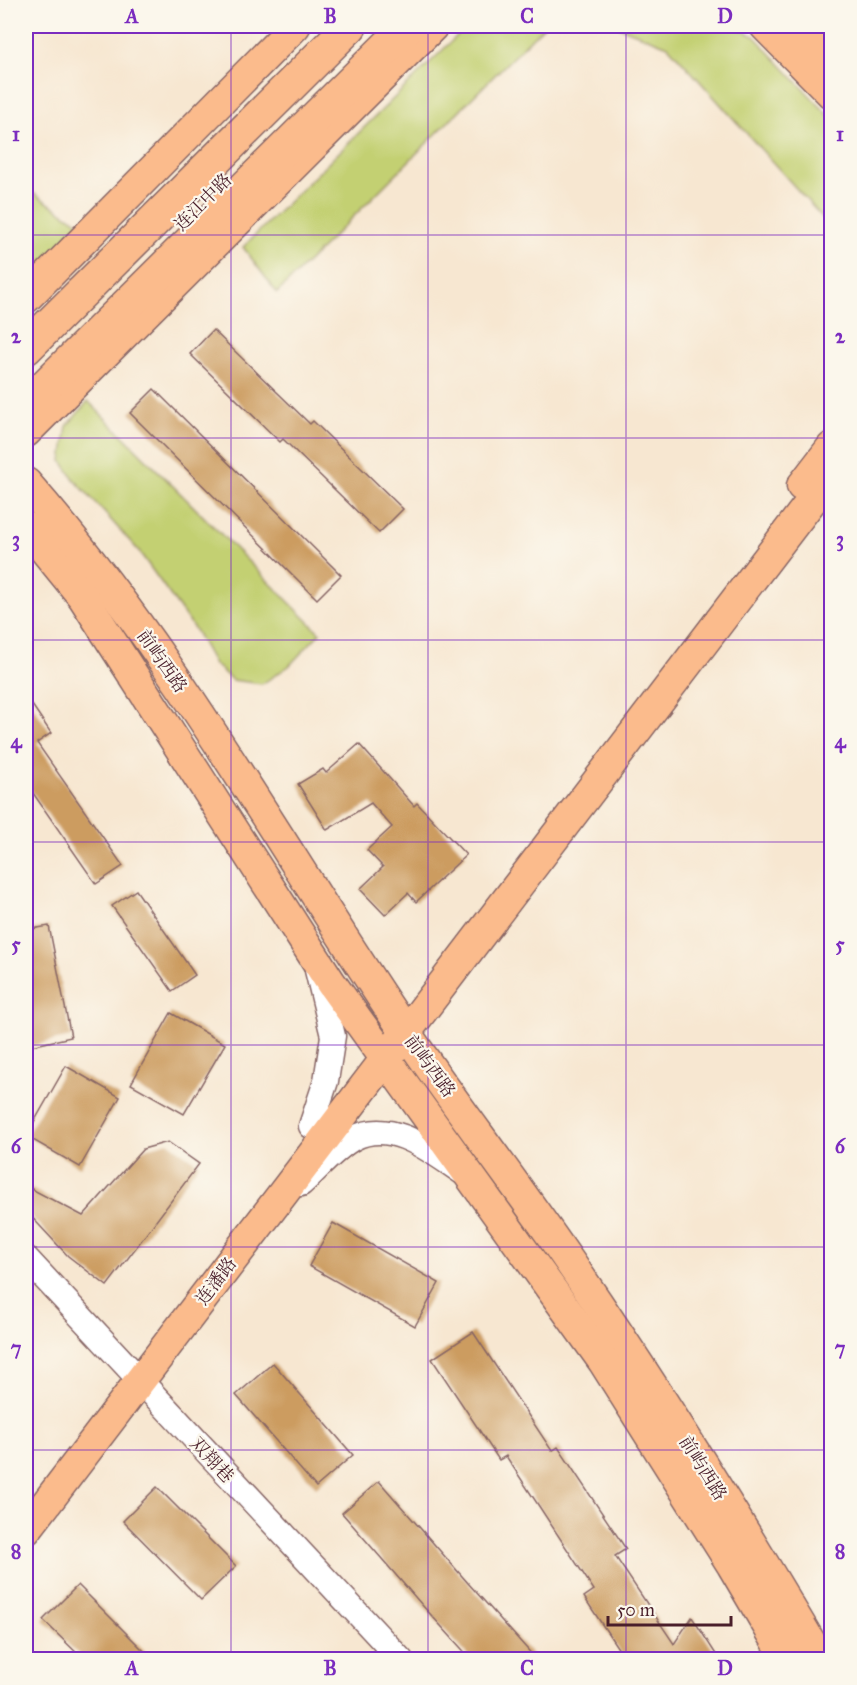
<svg xmlns="http://www.w3.org/2000/svg" width="857" height="1685" viewBox="0 0 857 1685" font-family="'IM FELL Great Primer','Noto Serif SC',serif">
<style>
.green{fill:#c3d072;stroke:#86784e;stroke-width:1.5}
.building{fill:#cc9c60}
.lines{fill:none;stroke-linecap:round;stroke-linejoin:round}
.minor-casing{stroke:#876565;stroke-width:27}
.major-casing{stroke:#876565;stroke-width:33}
.highway-casing{stroke:#876565;stroke-width:36}
.minor{stroke:#fff;stroke-width:24}
.major{stroke:#fbbb8c;stroke-width:30}
.highway{stroke:#fbbb8c;stroke-width:33}
.grid{fill:none;stroke:#7b2cbf;stroke-width:1.5;stroke-opacity:0.55}
.labels{text-anchor:middle;stroke-width:4.5;stroke-linejoin:round;paint-order:stroke}
.street-label{font-size:18px;fill:#4a1f2b;stroke:#fbf7ec}
.neatline{fill:none;stroke:#7b2cbf;stroke-width:2}
.grid-label{font-size:20px;text-anchor:middle;font-weight:bold;fill:#7b2cbf}
</style>
<rect width="100%" height="100%" fill="#fbf7ec"/>
<filter id="ink" filterUnits="userSpaceOnUse"><feTurbulence type="fractalNoise" baseFrequency=".0167" numOctaves="2"/><feDisplacementMap in="SourceGraphic" scale="12" xChannelSelector="R" yChannelSelector="G"/><feConvolveMatrix kernelMatrix="1 2 1 2 8 2 1 2 1" color-interpolation-filters="sRGB"/></filter>
<filter id="wash" filterUnits="userSpaceOnUse"><feTurbulence type="fractalNoise" baseFrequency=".008" numOctaves="4" result="noise"/><feDisplacementMap in="SourceGraphic" scale="24" xChannelSelector="R" yChannelSelector="G"/><feGaussianBlur stdDeviation="1.35" result="paint"/><feColorMatrix in="noise" values="0 0 0 0 0 0 0 0 0 0 0 0 0 0 0 0 0 1.4 0 .05"/><feComposite in="paint" operator="in"/></filter>
<g filter="url(#wash)">
<rect width="100%" height="100%" fill="#f7e7d1"/>
<g class="green">
<polygon points="467,26 544,26 277,293 243,247"/>
<polygon points="617,26 732,26 754,36 831,118 831,227 668,46"/>
<polygon points="33,193 87,228 26,287 26,200"/>
<polygon points="88,401 320,633 289,666 262,684 232,680 214,664 195,630 138,550 74,479 62,461 67,426"/>
</g>
<g id="blocks">
<g class="building">
<polygon points="213,330 310,424 313,421 403,509 379,533 283,439 280,442 190,354"/>
<polygon points="154,389 341,575 317,599 130,413"/>
<polygon points="26,696 51,733 37,743 123,866 96,884 26,783"/>
<polygon points="359,744 414,806 417,803 466,855 416,902 408,893 385,915 360,889 383,867 367,850 392,827 371,803 327,830 298,784 323,769 326,773"/>
<polygon points="136,890 195,975 172,991 112,906"/>
<polygon points="49,926 71,1037 31,1046 26,1022 26,930"/>
<polygon points="171,1013 225,1044 184,1114 131,1084"/>
<polygon points="66,1066 120,1097 80,1167 26,1136"/>
<polygon points="168,1142 199,1164 107,1286 68,1256 26,1211 26,1186 83,1216 143,1149"/>
<polygon points="333,1223 439,1283 415,1326 309,1266"/>
<polygon points="473,1332 552,1451 558,1447 626,1549 615,1556 674,1644 692,1617 719,1659 625,1659 584,1597 594,1590 506,1456 499,1460 432,1359"/>
<polygon points="273,1363 353,1455 316,1487 236,1395"/>
<polygon points="379,1481 468,1583 536,1659 471,1659 422,1605 342,1513"/>
<polygon points="157,1487 236,1566 201,1600 123,1521"/>
<polygon points="78,1585 152,1659 83,1659 43,1620"/>
</g>
</g>
</g>
<g filter="url(#ink)">
<use href="#blocks" fill-opacity="0" stroke="#876565" stroke-width="1.5"/>
<g class="lines">
<defs>
<g id="minor">
<polyline points="311,1126 326,1081 333,1036 317,970"/>
<path d="M301,1184c16,-14 34,-36 53,-46 38,-20 78,14 108,34"/>
<polyline points="26,1258 401,1660"/>
</g>
<g id="major">
<polyline points="765,26 832,94"/>
<polyline points="797,26 832,64"/>
<polyline points="827,26 832,30"/>
<polyline points="26,298 295,26"/>
<polyline points="26,432 433,26"/>
<path d="M26,483c143,162 249,355 369,534 56,83 118,162 174,244 89,129 172,263 252,399"/>
<polyline points="802,486 832,447"/>
<polyline points="26,527 83,597 331,983 603,1361 732,1565 788,1660"/>
<polyline points="26,1530 832,474"/>
</g>
<g id="highway">
<polyline points="26,348 350,26"/>
<polyline points="26,405 408,26"/>
</g>
</defs>
<use href="#minor" class="minor-casing"/>
<use href="#major" class="major-casing"/>
<use href="#highway" class="highway-casing"/>
<use href="#minor" class="minor"/>
<use href="#major" class="major"/>
<use href="#highway" class="highway"/>
</g>
</g>
<path class="grid" d="M231,26v1634M428,26v1634M626,26v1634M26,235h806M26,438h806M26,640h806M26,842h806M26,1045h806M26,1247h806M26,1450h806"/>
<g class="labels">
<g class="street-label">
<text transform="translate(203 202) rotate(-45)" y="6">连江中路</text>
<text transform="translate(162 661) rotate(55)" y="6">前屿西路</text>
<text transform="translate(430 1066) rotate(54)" y="6">前屿西路</text>
<text transform="translate(216 1281) rotate(-53)" y="6">连潘路</text>
<text transform="translate(212 1460) rotate(47)" y="6">双翔巷</text>
<text transform="translate(703 1468) rotate(58)" y="6">前屿西路</text>
</g>
</g>
<rect width="857" height="1685" fill="none" stroke="#fbf7ec" stroke-width="66"/>
<path d="M608 1616v9h123v-9" fill="none" stroke="#4a1f2b" stroke-width="3"/>
<text x="617" y="1616" font-size="18" fill="#4a1f2b" stroke="#fbf7ec" stroke-width="4.5" paint-order="stroke">50 m</text>
<rect x="33" y="33" width="791" height="1619" class="neatline"/>
<g class="grid-label">
<text x="132" y="23">A</text>
<text x="330" y="23">B</text>
<text x="527" y="23">C</text>
<text x="725" y="23">D</text>
<text x="16" y="141">1</text>
<text x="840" y="141">1</text>
<text x="16" y="343">2</text>
<text x="840" y="343">2</text>
<text x="16" y="546">3</text>
<text x="840" y="546">3</text>
<text x="16" y="748">4</text>
<text x="840" y="748">4</text>
<text x="16" y="951">5</text>
<text x="840" y="951">5</text>
<text x="16" y="1153">6</text>
<text x="840" y="1153">6</text>
<text x="16" y="1355">7</text>
<text x="840" y="1355">7</text>
<text x="16" y="1558">8</text>
<text x="840" y="1558">8</text>
<text x="132" y="1675">A</text>
<text x="330" y="1675">B</text>
<text x="527" y="1675">C</text>
<text x="725" y="1675">D</text>
</g>
</svg>
